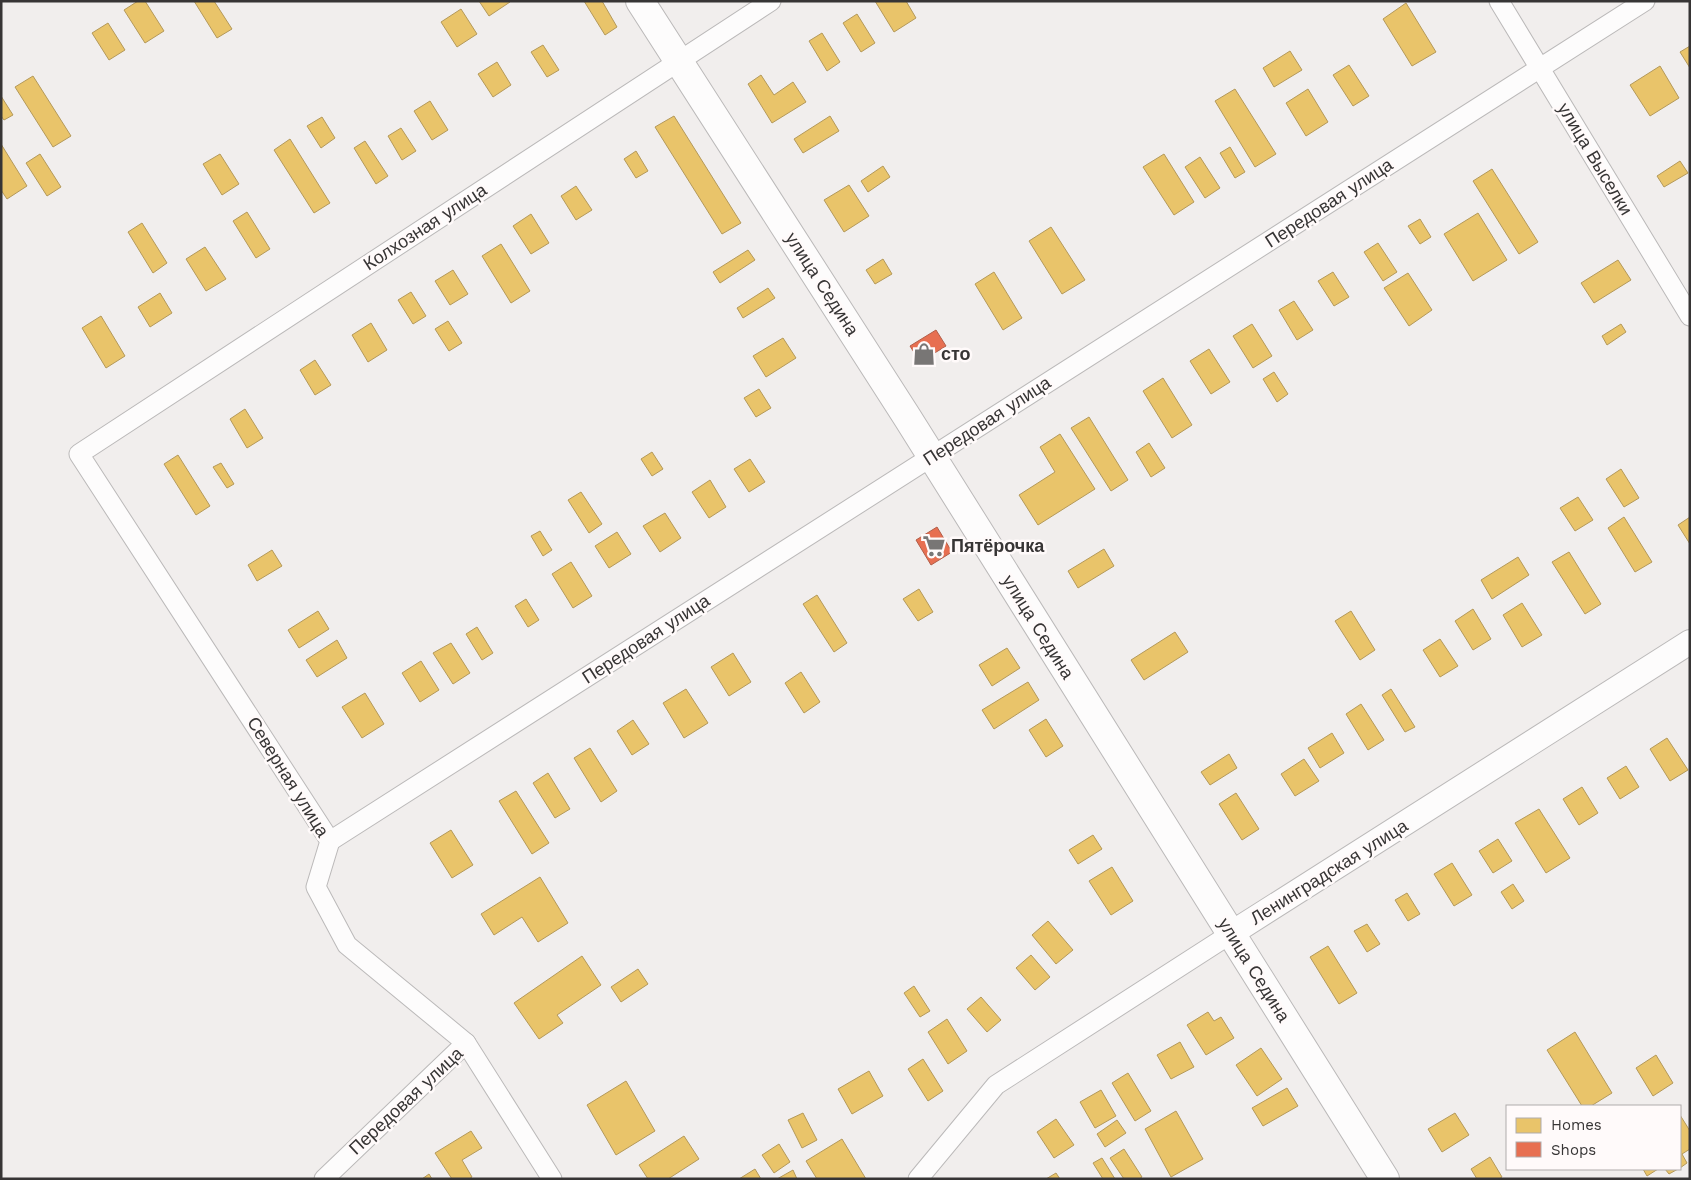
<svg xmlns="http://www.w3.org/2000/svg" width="1691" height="1180" viewBox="0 0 1691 1180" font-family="'Work Sans',sans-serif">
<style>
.homes{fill:#e9c46a;stroke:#b4995a}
.shops{fill:#e76f51;stroke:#b25e49}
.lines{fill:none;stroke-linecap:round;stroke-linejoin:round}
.minor-casing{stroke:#bbb9b9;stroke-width:21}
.tertiary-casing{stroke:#bbb9b9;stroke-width:26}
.secondary-casing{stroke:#bbb9b9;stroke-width:30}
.minor{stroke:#fdfcfc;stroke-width:19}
.tertiary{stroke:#fdfcfc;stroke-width:24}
.secondary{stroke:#fdfcfc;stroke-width:28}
.labels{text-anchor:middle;stroke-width:5;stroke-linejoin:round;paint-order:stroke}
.street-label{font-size:18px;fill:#373535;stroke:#fffafa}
.poi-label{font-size:18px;font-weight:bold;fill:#373535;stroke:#fffafa;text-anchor:start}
</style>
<rect width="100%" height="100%" fill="#f1eeed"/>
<g class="homes">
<polygon points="138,1 145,1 164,31 145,43 124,10"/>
<polygon points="194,1 214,1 232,29 217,38"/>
<polygon points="479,1 509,1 510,2 489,16"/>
<polygon points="584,1 602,1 617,27 605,35"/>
<polygon points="875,1 906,1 916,18 894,32"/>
<polygon points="1406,3 1436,52 1412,66 1383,19"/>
<polygon points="461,9 477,34 457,47 441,22"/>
<polygon points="857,14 875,43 861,52 843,23"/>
<polygon points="108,23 125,50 109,60 92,33"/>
<polygon points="822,33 840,62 827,71 809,41"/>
<polygon points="543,45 559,70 547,77 531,52"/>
<polygon points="1690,46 1690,68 1680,52"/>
<polygon points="1290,51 1302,70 1274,87 1263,68"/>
<polygon points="497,62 511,85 493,97 478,74"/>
<polygon points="1349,65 1369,96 1353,106 1333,75"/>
<polygon points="1660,66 1679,98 1650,116 1630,85"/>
<polygon points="761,75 774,95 793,82 806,102 772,123 748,84"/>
<polygon points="33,76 71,136 53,147 15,87"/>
<polygon points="1235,89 1276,154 1255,167 1215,101"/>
<polygon points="1308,89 1328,122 1306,136 1286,103"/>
<polygon points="1,96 13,115 4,120 1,116"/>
<polygon points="430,101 448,130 432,140 414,111"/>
<polygon points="674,116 741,223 722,234 655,127"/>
<polygon points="830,116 839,131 803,153 794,139"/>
<polygon points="322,117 335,138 321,148 307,126"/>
<polygon points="401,128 416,151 402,160 388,136"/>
<polygon points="290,139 330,203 314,213 274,150"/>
<polygon points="365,141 388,176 376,184 354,148"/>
<polygon points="1,144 27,186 7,199 1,190"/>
<polygon points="1230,147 1245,172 1235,178 1220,153"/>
<polygon points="636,151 648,171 636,178 624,159"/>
<polygon points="40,154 61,187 47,196 26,163"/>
<polygon points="220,154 239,184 222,195 203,164"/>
<polygon points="1164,154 1194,202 1174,215 1143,167"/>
<polygon points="1200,157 1220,188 1205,198 1185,167"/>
<polygon points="1680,161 1688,173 1664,187 1657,176"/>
<polygon points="883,166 890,177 868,192 861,181"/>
<polygon points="1492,169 1538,242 1519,254 1473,181"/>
<polygon points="849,185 869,216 844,232 824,200"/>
<polygon points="576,186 592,210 576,220 561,196"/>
<polygon points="247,212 270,249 256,258 233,221"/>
<polygon points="1478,213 1507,260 1473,281 1444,234"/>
<polygon points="531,214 549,243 531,254 513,226"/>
<polygon points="1420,219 1431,237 1420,244 1408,226"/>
<polygon points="142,223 167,263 153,273 128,232"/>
<polygon points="1051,227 1085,280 1062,294 1029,241"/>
<polygon points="1378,243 1397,272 1383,281 1364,252"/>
<polygon points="501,244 530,291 511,303 482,256"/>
<polygon points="205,247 226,279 206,291 186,259"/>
<polygon points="748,250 755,260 720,283 713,272"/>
<polygon points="883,259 892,274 875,284 866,270"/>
<polygon points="1618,260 1631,280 1594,303 1581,283"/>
<polygon points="453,270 468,294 450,305 435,281"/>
<polygon points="994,272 1022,318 1003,330 975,284"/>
<polygon points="1333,272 1349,297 1334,306 1318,281"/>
<polygon points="1408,273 1432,310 1409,326 1384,288"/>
<polygon points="768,288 775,298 743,318 737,308"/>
<polygon points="411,292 426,316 413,324 398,300"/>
<polygon points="160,293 172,313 150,327 138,307"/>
<polygon points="1294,301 1313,330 1297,340 1279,310"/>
<polygon points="101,316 125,356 106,368 82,328"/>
<polygon points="448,321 462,343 449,351 435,329"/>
<polygon points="371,323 387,350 368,362 352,335"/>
<polygon points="1252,324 1272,356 1253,368 1233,336"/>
<polygon points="1621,324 1626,332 1607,345 1602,336"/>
<polygon points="783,338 796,358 766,377 753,356"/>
<polygon points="1209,349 1230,382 1211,394 1190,361"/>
<polygon points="315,360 331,385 315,395 300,370"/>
<polygon points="1274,372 1288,394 1277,402 1263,379"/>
<polygon points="1163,378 1192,425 1172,438 1143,391"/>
<polygon points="759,389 771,408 756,417 744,398"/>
<polygon points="245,409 263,438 247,448 230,419"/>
<polygon points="1089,417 1128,480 1111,491 1071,428"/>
<polygon points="1060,434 1095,489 1038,525 1019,495 1055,472 1040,447"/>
<polygon points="1149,443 1165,468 1151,477 1136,452"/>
<polygon points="652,452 663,469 652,476 641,459"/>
<polygon points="178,455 210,506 196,515 164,464"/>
<polygon points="750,459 765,482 749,492 734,469"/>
<polygon points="221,463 234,484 227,488 213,467"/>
<polygon points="1621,469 1639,498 1624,507 1606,479"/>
<polygon points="710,480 726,507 709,518 692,492"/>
<polygon points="581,492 602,524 589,533 568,500"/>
<polygon points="1578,497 1593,520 1575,531 1560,508"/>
<polygon points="665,513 681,538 660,552 643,526"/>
<polygon points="1624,517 1652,562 1635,572 1608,528"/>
<polygon points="1690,517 1690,544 1678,525"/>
<polygon points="540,531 552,550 543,556 531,536"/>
<polygon points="617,532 631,554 609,568 595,546"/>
<polygon points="1104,549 1114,566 1078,588 1068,571"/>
<polygon points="272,550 282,566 257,581 248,565"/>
<polygon points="1569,552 1601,604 1585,614 1552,562"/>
<polygon points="1518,557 1529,575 1492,599 1481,580"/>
<polygon points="571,562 592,596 573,608 552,574"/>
<polygon points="919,589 933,612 918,621 903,599"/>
<polygon points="817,595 847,643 834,652 803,604"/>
<polygon points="526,599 539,620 528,627 515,606"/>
<polygon points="1522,603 1542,635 1522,647 1503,615"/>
<polygon points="1473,609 1491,639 1473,650 1455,621"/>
<polygon points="318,611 329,629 299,648 288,630"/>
<polygon points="1351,611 1375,650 1360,660 1335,621"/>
<polygon points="477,627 493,653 482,660 466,634"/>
<polygon points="1175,632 1188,652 1144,680 1131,660"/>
<polygon points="1440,639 1458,666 1440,677 1423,650"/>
<polygon points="337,640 347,658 317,677 306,660"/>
<polygon points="451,643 470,673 453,684 433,653"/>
<polygon points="1007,648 1020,668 992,686 979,665"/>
<polygon points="733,653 751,682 729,696 711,667"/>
<polygon points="421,661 439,690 420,702 402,673"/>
<polygon points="801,672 820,702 804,713 785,683"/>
<polygon points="1028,682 1039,700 994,729 982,710"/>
<polygon points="686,689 708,723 684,738 663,703"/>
<polygon points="1391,689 1415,727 1405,732 1382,695"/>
<polygon points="365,693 384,724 362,738 342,707"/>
<polygon points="1361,704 1384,740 1368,750 1346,714"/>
<polygon points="1046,719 1063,746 1046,757 1029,730"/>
<polygon points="633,720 649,744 632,755 617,731"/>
<polygon points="1332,733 1344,753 1320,768 1308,748"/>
<polygon points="1667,738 1688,770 1670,781 1650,749"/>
<polygon points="590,748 617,791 601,802 574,758"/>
<polygon points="1229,754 1237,768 1210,785 1201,772"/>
<polygon points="1304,759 1319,781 1295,796 1281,774"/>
<polygon points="1626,766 1639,787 1620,799 1607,778"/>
<polygon points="548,773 570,809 555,818 533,783"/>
<polygon points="1582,787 1598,813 1579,825 1563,799"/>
<polygon points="516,791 549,843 532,854 499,801"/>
<polygon points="1236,793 1259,829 1242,840 1219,804"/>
<polygon points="1539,809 1570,858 1546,873 1515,823"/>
<polygon points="451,830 473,865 452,878 430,843"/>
<polygon points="1093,835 1102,849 1078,864 1069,850"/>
<polygon points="1498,839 1512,861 1493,873 1479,851"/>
<polygon points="1452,863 1472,895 1454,906 1434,874"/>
<polygon points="1112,867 1133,901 1111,915 1089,881"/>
<polygon points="540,877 568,923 538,942 522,917 494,935 481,914"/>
<polygon points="1513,884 1524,901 1512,909 1501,892"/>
<polygon points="1407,893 1420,914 1408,921 1395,900"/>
<polygon points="1048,921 1073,950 1056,964 1032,935"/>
<polygon points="1367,924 1380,944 1367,952 1354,931"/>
<polygon points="1328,946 1357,993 1339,1004 1310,957"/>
<polygon points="1031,955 1050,977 1035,990 1016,968"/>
<polygon points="582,956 601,985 557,1015 563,1023 539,1039 514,1003"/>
<polygon points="638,969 648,984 621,1002 611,987"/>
<polygon points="914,986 930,1011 920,1017 904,993"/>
<polygon points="981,997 1001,1020 987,1032 967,1009"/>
<polygon points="1208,1012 1214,1021 1221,1017 1234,1038 1206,1055 1187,1025"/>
<polygon points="947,1019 967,1051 948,1064 928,1032"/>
<polygon points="1575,1032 1612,1093 1591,1106 1582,1106 1547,1050"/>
<polygon points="1180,1042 1194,1067 1171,1079 1157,1055"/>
<polygon points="1261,1048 1282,1079 1257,1096 1236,1065"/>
<polygon points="1656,1055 1673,1083 1653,1096 1636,1068"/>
<polygon points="923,1059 943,1091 928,1101 908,1069"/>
<polygon points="869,1071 883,1096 852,1114 838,1089"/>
<polygon points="1128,1073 1151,1111 1135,1121 1112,1083"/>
<polygon points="626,1081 655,1131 616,1155 587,1105"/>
<polygon points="1287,1088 1298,1106 1263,1126 1252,1108"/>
<polygon points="1101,1090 1116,1116 1095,1128 1080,1102"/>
<polygon points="1176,1111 1203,1159 1171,1177 1145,1129"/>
<polygon points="803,1113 817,1140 802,1148 788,1120"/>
<polygon points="1455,1113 1469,1135 1442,1152 1428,1129"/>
<polygon points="1680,1115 1690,1131 1690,1149 1682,1154 1687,1163 1680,1168"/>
<polygon points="1056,1119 1074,1145 1054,1158 1037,1132"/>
<polygon points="1117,1120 1126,1133 1105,1147 1097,1134"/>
<polygon points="471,1131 482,1148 462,1160 472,1177 469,1179 452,1179 435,1153"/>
<polygon points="684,1136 699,1159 668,1179 648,1179 639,1165"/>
<polygon points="842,1139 866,1179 817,1179 806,1161"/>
<polygon points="779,1144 790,1162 774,1173 762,1155"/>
<polygon points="1124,1149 1142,1177 1139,1179 1124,1179 1110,1158"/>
<polygon points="1490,1157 1502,1177 1499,1179 1477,1179 1471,1169"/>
<polygon points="1102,1158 1115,1179 1103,1179 1093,1163"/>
<polygon points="755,1169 761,1179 739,1179"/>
<polygon points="1643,1169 1658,1169 1647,1176"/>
<polygon points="1665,1169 1678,1169 1669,1174"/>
<polygon points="793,1170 797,1179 777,1179"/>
<polygon points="1056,1173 1060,1179 1046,1179"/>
<polygon points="429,1174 432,1179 422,1179"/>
</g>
<g class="shops">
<polygon points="936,330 946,346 920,362 910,346"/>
<polygon points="937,527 952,552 931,565 916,540"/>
</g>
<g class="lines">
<defs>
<g id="minor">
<polyline points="1499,1 1690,316"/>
<polyline points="330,841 1645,1"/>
<polyline points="324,1179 466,1043"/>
<polyline points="552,1179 466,1043 347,945 316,887 330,841 79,454 771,1"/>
<polyline points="918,1179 996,1085 1232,933"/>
</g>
<polyline id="tertiary" points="1232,933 1690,642"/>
<polyline id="secondary" points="640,1 907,417 1385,1179"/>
</defs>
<use href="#minor" class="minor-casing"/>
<use href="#tertiary" class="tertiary-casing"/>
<use href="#secondary" class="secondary-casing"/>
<use href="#minor" class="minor"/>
<use href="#tertiary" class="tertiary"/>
<use href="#secondary" class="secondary"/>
</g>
<defs>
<symbol id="shop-bare" viewBox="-9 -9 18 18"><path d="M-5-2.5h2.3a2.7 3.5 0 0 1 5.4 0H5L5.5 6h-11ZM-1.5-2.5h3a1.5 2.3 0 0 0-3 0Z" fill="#787675" stroke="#fffafa" stroke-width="2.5" paint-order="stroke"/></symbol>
<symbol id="supermarket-bare" viewBox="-9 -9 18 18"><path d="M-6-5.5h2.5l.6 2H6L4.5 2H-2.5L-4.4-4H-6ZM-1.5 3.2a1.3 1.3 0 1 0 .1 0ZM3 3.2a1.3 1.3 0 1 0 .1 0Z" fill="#787675" stroke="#fffafa" stroke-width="2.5" paint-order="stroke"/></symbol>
</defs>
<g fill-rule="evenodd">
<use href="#shop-bare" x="908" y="338" width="32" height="32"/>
<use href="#supermarket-bare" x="918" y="530" width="32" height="32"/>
</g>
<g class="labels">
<g class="street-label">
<text transform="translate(1595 159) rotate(59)" y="6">улица Выселки</text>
<text transform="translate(1329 203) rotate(-33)" y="6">Передовая улица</text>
<text transform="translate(425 227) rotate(-33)" y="6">Колхозная улица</text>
<text transform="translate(822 284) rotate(57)" y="6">улица Седина</text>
<text transform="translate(987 421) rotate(-33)" y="6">Передовая улица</text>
<text transform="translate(1038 627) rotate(58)" y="6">улица Седина</text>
<text transform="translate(646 639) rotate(-33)" y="6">Передовая улица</text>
<text transform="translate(288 777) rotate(58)" y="6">Северная улица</text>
<text transform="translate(1329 872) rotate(-32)" y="6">Ленинградская улица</text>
<text transform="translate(1254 970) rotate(58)" y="6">улица Седина</text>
<text transform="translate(406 1101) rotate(-43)" y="6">Передовая улица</text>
</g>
<g class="poi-label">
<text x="941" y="360">сто</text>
<text x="951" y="552">Пятёрочка</text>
</g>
</g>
<rect width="1691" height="1180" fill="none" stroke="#373535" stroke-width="5"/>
<rect x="1506" y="1105" width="175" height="65" fill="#fffafa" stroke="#afabab"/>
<rect x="1516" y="1118" width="25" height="15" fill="#e9c46a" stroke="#afabab"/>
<text x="1551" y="1130" font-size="15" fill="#373535">Homes</text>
<rect x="1516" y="1142" width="25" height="15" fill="#e76f51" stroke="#afabab"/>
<text x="1551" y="1155" font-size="15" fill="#373535">Shops</text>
</svg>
